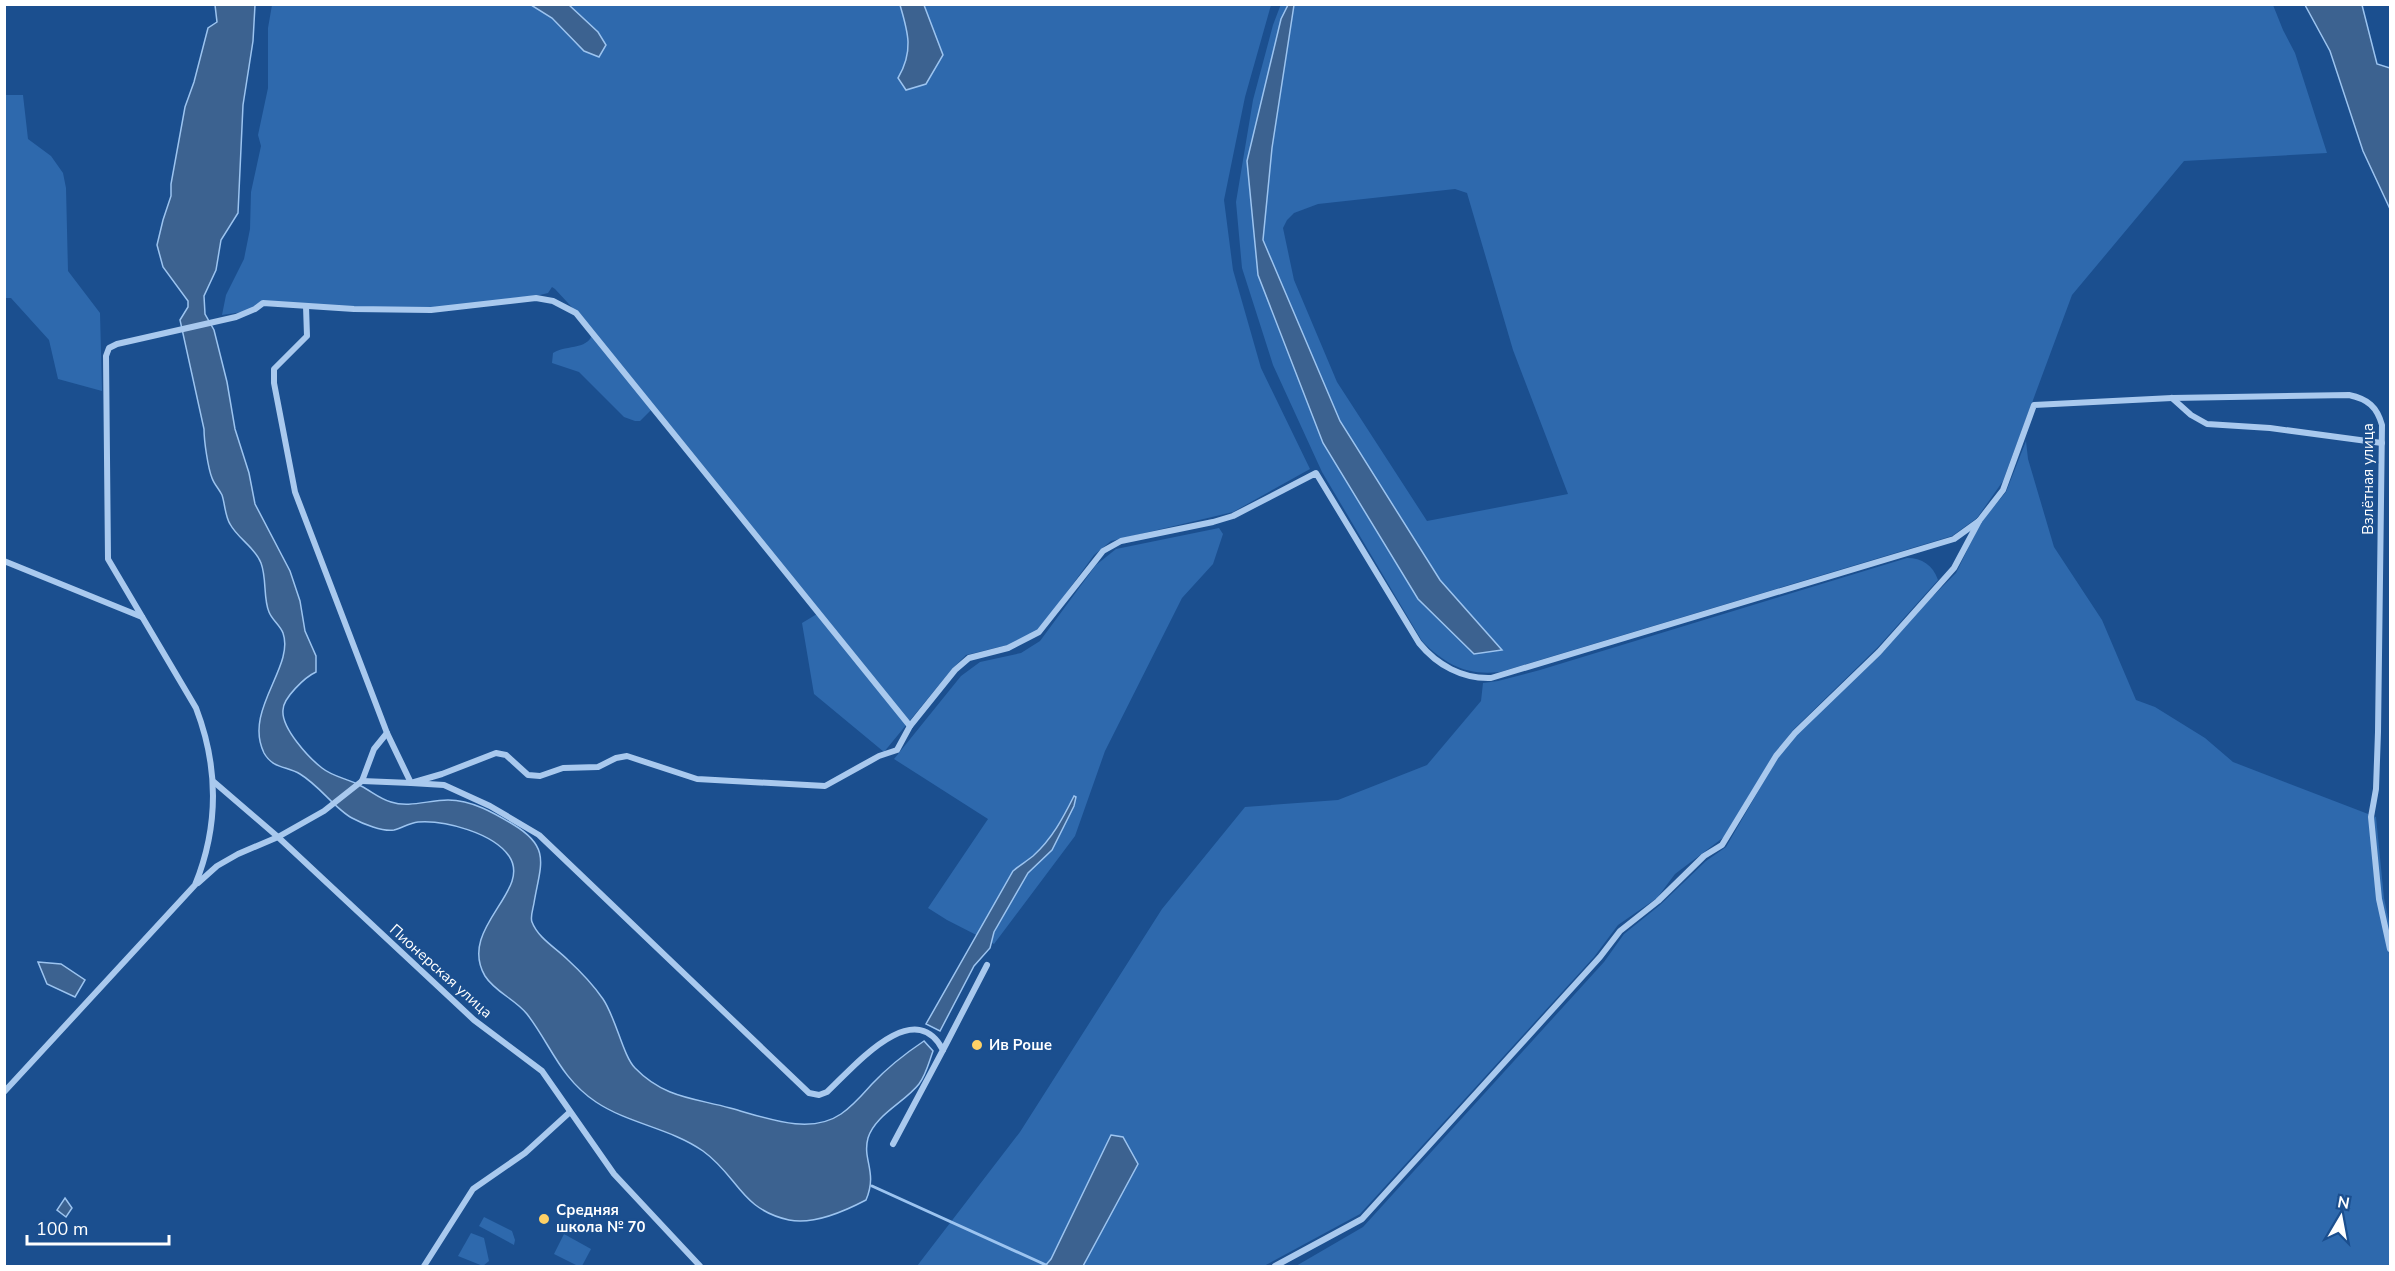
<svg xmlns="http://www.w3.org/2000/svg" width="2395" height="1271" viewBox="0 0 2395 1271" font-family="'Nunito Sans',sans-serif">
<style>
.green{fill:#2e69ad;fill-rule:evenodd}
.water{fill:#3c6290;stroke:#9cc4f0;stroke-width:1.5}
.lines{fill:none;stroke-linecap:round;stroke-linejoin:round}
.stream{stroke:#9cc4f0;stroke-width:3}
.street{stroke:#a9c9ee;stroke-width:6}
.poi-dot{fill:#ffd166;stroke:#1b4f8f;stroke-width:2}
.labels{text-anchor:middle;stroke-width:4.5;stroke-linejoin:round;paint-order:stroke}
.street-label{font-size:15px;fill:#fff;stroke:#1b4f8f}
.poi-label{font-size:15px;font-weight:bold;fill:#fff;stroke:#1b4f8f;text-anchor:start}
</style>
<rect width="100%" height="100%" fill="#1b4f8f"/>
<g class="green">
<path d="M1281,4l992,1 10,25 12,23 32,100 -143,8 -112,134 -69,186 -26,37 -25,18 -452,136c-34,4 -55,-8 -78,-31l-100,-169 -49,-107 -31,-97 -6,-66 17,-102 20,-75zM1455,189l12,4 46,157 55,144 -141,27 -90,-139 -43,-102 -11,-52 4,-8 7,-7 24,-9z"/>
<path d="M272,5h259l21,13 24,26 22,12 8,-11 -8,-13 -29,-27h702l-26,92 -21,103 9,70 28,98 49,101 -77,43 -122,29 -17,14 -57,78 -17,9 -54,13 -14,14 -68,83 -70,-58 -12,-71 15,-9 -166,-204 -11,11h-5l-11,-4 -45,-45 -27,-9 1,-10c14,-9 38,-2 40,-23l-38,-41 -3,-2 -4,6 -8,2 -100,12 -89,1 -89,-6 -13,9 -27,4 4,-20 18,-36 6,-30 1,-37 10,-46 -3,-11 10,-47v-60z"/>
<polygon points="5,95 23,95 28,139 51,156 63,173 66,188 68,271 100,313 102,391 58,379 49,340 11,298 5,298"/>
<polygon points="2026,441 2028,459 2054,547 2102,620 2136,700 2155,707 2205,738 2233,762 2376,817 2384,898 2390,926 2390,1266 1296,1266 1363,1227 1604,962 1624,934 1660,905 1706,861 1726,847 1778,757 1797,734 1881,654 1912,617 1956,573 1981,522 2006,492"/>
<polygon points="1219,528 1223,534 1213,564 1182,598 1105,751 1075,836 994,944 947,920 928,908 988,819 894,759 961,676 980,662 1021,653 1040,641 1096,565 1116,549"/>
<path d="M1907,558c15,0 26,7 31,22l-60,67 -84,82 -20,25 -50,83 -49,37 -18,24 -39,27 -24,32 -234,257 -96,52h-347l103,-134 142,-223 83,-102 93,-7 89,-35 54,-64 2,-18 15,-2 42,-11z"/>
<polygon points="484,1217 512,1231 515,1240 514,1245 479,1226"/>
<polygon points="471,1233 484,1238 489,1261 483,1266 458,1256"/>
<polygon points="564,1234 591,1249 582,1266 578,1266 554,1254"/>
</g>
<g class="water">
<path d="M215,5h40l-2,36 -10,64 -5,108 -17,27 -5,30 -12,26 1,18 9,16 13,52 8,47 14,44 6,31 35,67 10,30 5,30 11,25v16c-11,5 -33,26 -33,38 -2,18 26,48 39,58 11,9 27,11 39,18 10,5 19,13 30,16 18,6 38,-2 57,-2 24,0 46,13 66,25 38,23 26,41 20,78 -1,6 -4,14 -2,19 6,16 24,26 36,38 12,11 26,26 35,39 13,19 20,57 32,69 29,30 59,30 95,40 34,9 79,28 111,6 12,-8 22,-20 31,-30 15,-16 34,-31 52,-43l9,10c-4,11 -7,24 -14,33 -14,18 -44,31 -51,54 -6,22 10,34 -2,62 -21,11 -54,25 -77,20 -49,-11 -50,-43 -86,-69 -33,-23 -74,-27 -107,-49 -36,-24 -45,-57 -69,-88 -12,-15 -32,-22 -42,-38 -28,-48 48,-85 24,-120 -16,-23 -64,-36 -91,-34 -9,1 -16,6 -24,8 -11,2 -31,-6 -42,-12 -17,-9 -32,-32 -52,-44 -13,-8 -27,-5 -36,-21 -21,-43 31,-86 19,-120 -3,-8 -11,-13 -14,-21 -6,-14 -2,-33 -8,-49 -6,-16 -23,-24 -31,-39 -5,-8 -5,-20 -8,-29 -3,-6 -8,-11 -10,-17 -4,-10 -8,-37 -8,-49l-24,-109 8,-13v-6l-25,-34 -6,-22 6,-25 8,-24v-12l14,-77 9,-25 14,-54 9,-6z"/>
<polygon points="531,5 569,5 598,32 606,45 599,57 584,51 552,18"/>
<path d="M900,5h24l19,50 -17,29 -20,6 -8,-12c16,-27 10,-46 2,-73z"/>
<polygon points="1288,5 1294,5 1272,148 1263,240 1340,421 1440,580 1502,650 1474,654 1418,599 1323,443 1258,275 1247,161 1281,19"/>
<polygon points="2305,5 2362,5 2377,64 2390,68 2390,209 2363,151 2330,51"/>
<path d="M1074,796l2,1 -2,9 -22,44 -24,23 -34,59 -4,16 -16,18 -34,65 -14,-7 87,-153c7,-6 14,-10 20,-15 19,-17 30,-38 41,-60z"/>
<polygon points="38,962 61,964 85,980 75,997 47,984"/>
<polygon points="1111,1135 1123,1137 1138,1164 1083,1266 1045,1266 1051,1259"/>
<polygon points="65,1198 72,1208 66,1217 57,1210"/>
</g>
<g class="lines">
<polyline class="stream" points="872,1186 1046,1265"/>
<g class="street">
<path d="M306,306l1,30 -33,33v14l21,109 92,241 24,50 33,2 46,21 49,29 270,258 10,2 8,-3c26,-24 87,-98 116,-42l-50,94"/>
<polyline points="2172,398 2191,415 2207,424 2270,428 2382,443"/>
<polyline points="4,561 142,617"/>
<path d="M362,781l49,2 31,-9 54,-21 10,2 22,20 12,1 23,-8 35,-1 18,-9 11,-2 70,23 128,7 54,-30 18,-6 13,-24 45,-56 14,-12 39,-10 31,-16 64,-81 18,-10 92,-19 20,-6 83,-43 103,170c18,22 43,36 72,35l463,-139 25,-18 24,-31 31,-85 138,-7 177,-3c19,4 28,12 33,30l-4,307 -2,57 -5,28 8,82 11,50"/>
<polyline points="214,782 278,837 474,1020 542,1071 614,1174 700,1266"/>
<polyline points="198,883 217,866 238,854 278,837 324,811 362,781 374,749 387,733"/>
<polyline points="943,1050 987,965"/>
<path d="M4,1092l191,-207c24,-59 24,-117 1,-177l-88,-149 -2,-203 3,-8 8,-4 119,-27 19,-8 8,-6 91,6 77,1 105,-12 17,3 23,12 334,413"/>
<polyline points="424,1266 473,1189 525,1153 570,1112"/>
<polyline points="1275,1266 1362,1219 1600,957 1620,931 1658,901 1704,856 1722,845 1776,756 1795,733 1879,652 1954,568 1979,521"/>
</g>
</g>
<g class="poi-dot">
<circle cx="977" cy="1045" r="6"/>
<circle cx="544" cy="1219" r="6"/>
</g>
<g class="labels">
<g class="street-label">
<text transform="translate(2368 479) rotate(-90)" y="5">Взлётная улица</text>
<text transform="translate(441 971) rotate(42)" y="5">Пионерская улица</text>
</g>
<g class="poi-label">
<text x="989" y="1050">Ив Роше</text>
<text x="556" y="1215">Средняя<tspan x="556" dy="17">школа № 70</tspan></text>
</g>
</g>
<rect width="2395" height="1271" fill="none" stroke="#ffffff" stroke-width="12"/>
<g transform="translate(2341 1217) rotate(10)" stroke="#1b4f8f" stroke-width="4.5" paint-order="stroke">
<path d="M0-4.5L10 22L0 15L-10 22Z" fill="#ffffff"/>
<text y="-9" font-size="16" font-weight="bold" text-anchor="middle" fill="#ffffff">N</text>
</g>
<path d="M27 1235v9h142v-9" fill="none" stroke="#ffffff" stroke-width="3"/>
<text x="36" y="1235" font-size="18" fill="#ffffff" stroke="#1b4f8f" stroke-width="4.5" paint-order="stroke">100 m</text>
</svg>
